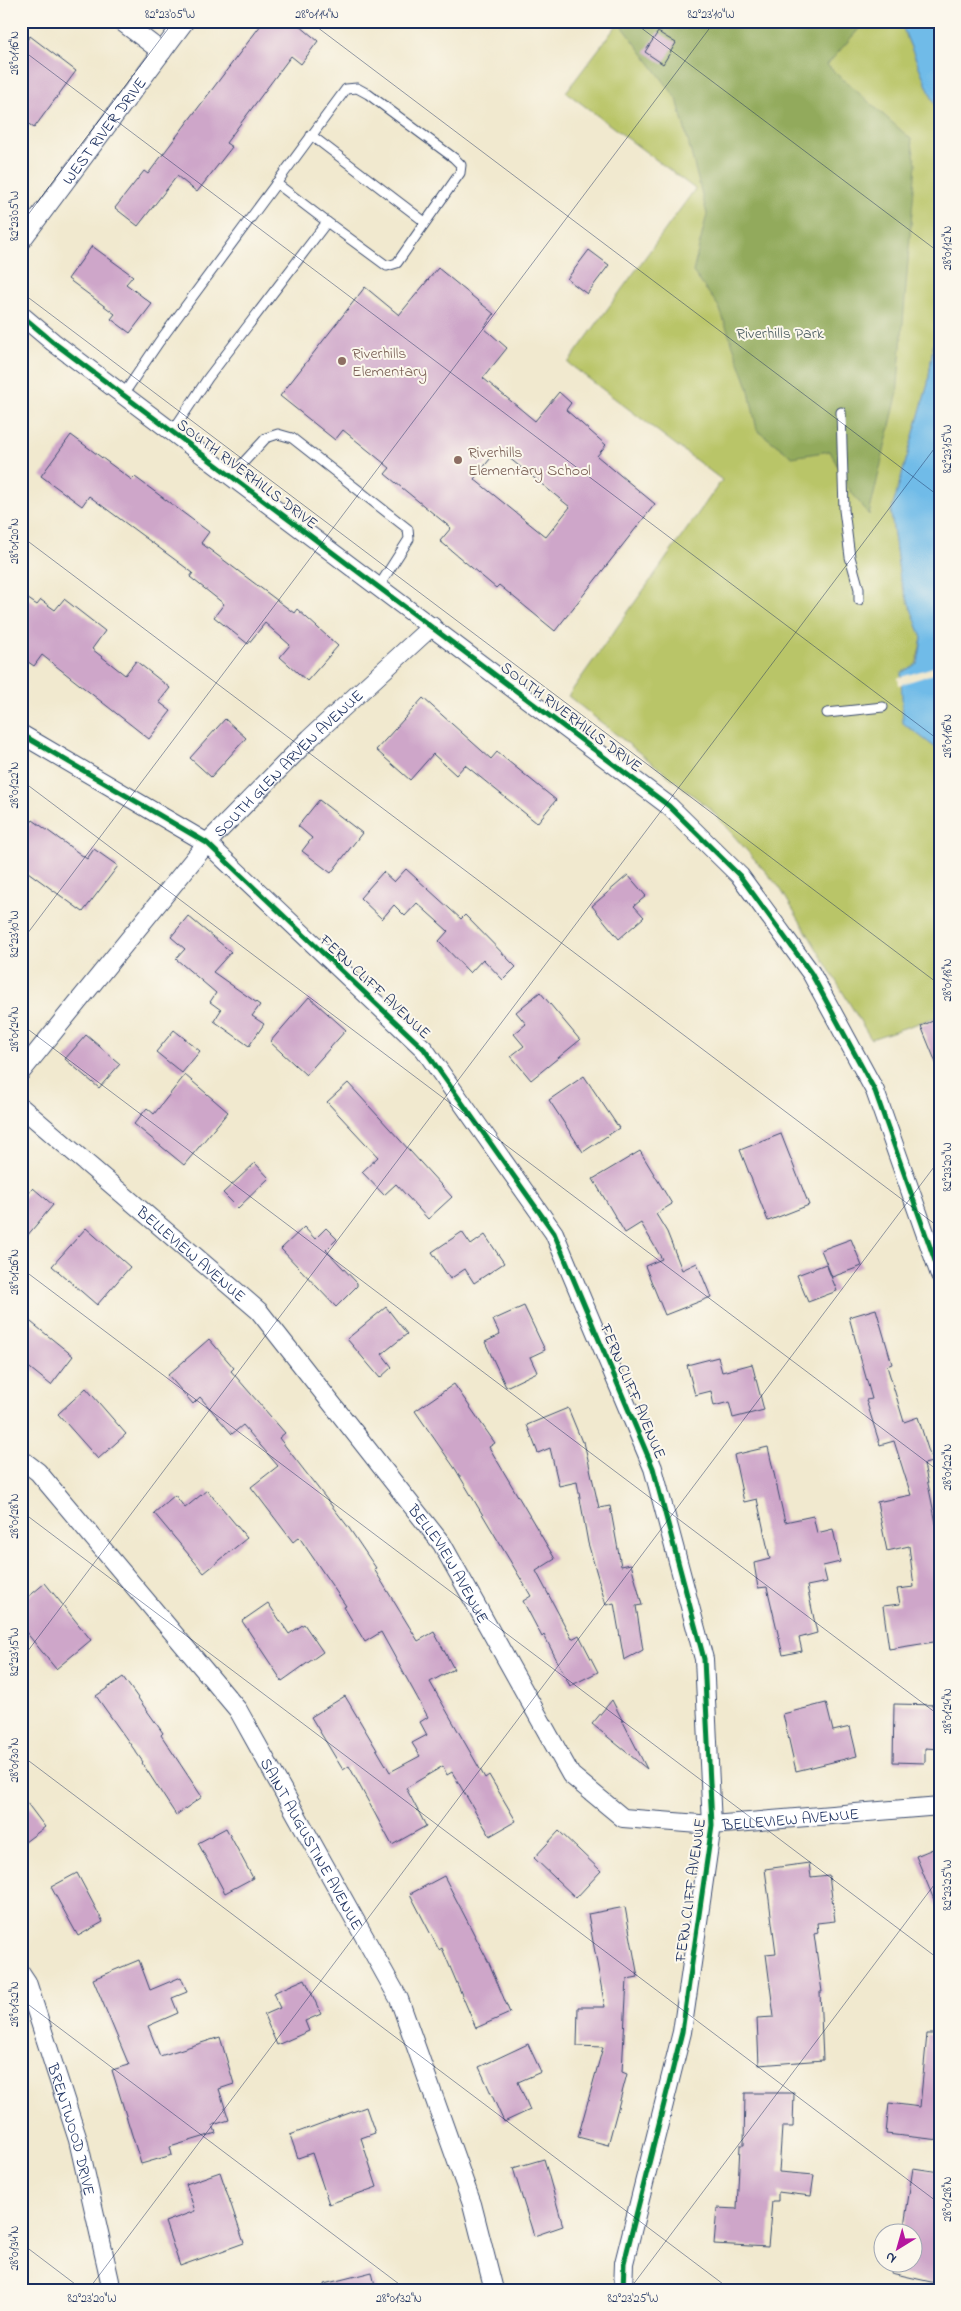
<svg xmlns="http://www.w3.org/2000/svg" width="961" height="2311" viewBox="0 0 961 2311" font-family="'Indie Flower',sans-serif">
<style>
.green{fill:#b9c567;stroke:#6a7a62}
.forest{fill:#92aa5c;stroke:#566c5d}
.water{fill:#6fbbe8;stroke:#4575a3}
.pier{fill:#f1e9cf}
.building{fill:#cea6c9;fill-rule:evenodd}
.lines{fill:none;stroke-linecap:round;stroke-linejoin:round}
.service-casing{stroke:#3b4b6f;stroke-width:11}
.minor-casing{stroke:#3b4b6f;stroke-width:20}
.service{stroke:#fff;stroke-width:9}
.minor{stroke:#fff;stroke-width:18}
.cycleway-casing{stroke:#fbf7ec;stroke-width:8}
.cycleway{stroke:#00873e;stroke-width:5}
.ticks{fill:none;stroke:#1b2f5e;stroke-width:1;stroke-opacity:0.45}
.education-dot{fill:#8d6e63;stroke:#fbf7ec;stroke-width:2}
.labels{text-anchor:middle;stroke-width:4;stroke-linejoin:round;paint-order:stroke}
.street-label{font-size:16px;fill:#1b2f5e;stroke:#fbf7ec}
.park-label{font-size:16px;fill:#4a5c61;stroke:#fbf7ec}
.education-label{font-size:16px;fill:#785e54;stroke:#fbf7ec;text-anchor:start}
.neatline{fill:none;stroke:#1b2f5e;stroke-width:2}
.ticks-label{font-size:12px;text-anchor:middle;fill:#1b2f5e}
</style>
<rect width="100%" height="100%" fill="#fbf7ec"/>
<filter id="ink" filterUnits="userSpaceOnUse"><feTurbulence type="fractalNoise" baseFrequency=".02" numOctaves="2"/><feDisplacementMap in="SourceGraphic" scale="10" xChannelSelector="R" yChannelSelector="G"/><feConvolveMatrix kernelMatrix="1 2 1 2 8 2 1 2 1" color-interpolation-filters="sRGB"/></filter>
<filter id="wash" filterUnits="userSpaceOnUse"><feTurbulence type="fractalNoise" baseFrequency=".0096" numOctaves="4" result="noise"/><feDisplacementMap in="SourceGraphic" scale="20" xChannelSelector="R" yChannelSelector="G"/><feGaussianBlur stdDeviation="1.12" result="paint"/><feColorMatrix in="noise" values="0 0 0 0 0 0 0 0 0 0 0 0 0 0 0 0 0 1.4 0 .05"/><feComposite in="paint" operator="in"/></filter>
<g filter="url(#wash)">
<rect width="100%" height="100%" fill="#f1e9cf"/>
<polygon class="green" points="620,21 900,21 940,117 940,294 928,384 891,513 900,579 922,638 903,723 940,751 940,1016 871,1039 780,888 710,809 568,696 722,480 568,363 695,189 566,92"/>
<polygon class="forest" points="628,21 866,21 827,65 911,139 916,163 897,396 869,515 849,489 830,451 792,457 757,430 748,387 719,307 693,272 707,214 677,99 623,27"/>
<g class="water">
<polygon points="900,21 940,21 940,117"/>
<polygon points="940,294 940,751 903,723 901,673 918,663 922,638 900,579 891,513 928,384"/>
</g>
<polygon class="pier" points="940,665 940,672 899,685 898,678"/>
<g id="blocks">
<g class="building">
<polygon points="264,21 294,21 318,41 301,64 291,56 226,143 232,147 197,192 177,176 138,226 115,208 144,171 148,174"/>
<polygon points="658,32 676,43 663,64 645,52"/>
<polygon points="30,36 76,71 34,128 21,118 21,48"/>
<polygon points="92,246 133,276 126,284 152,304 130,333 111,319 115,314 68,279"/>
<polygon points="589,250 609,265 587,294 567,279"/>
<path d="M438,268l56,46 -10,14 23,20 -24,30 52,43 24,-29 12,11 -5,7 40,35 -9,11 58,48 -100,127 -56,-46 -3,3 -56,-47 11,-13 -66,-54 5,-6 -47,-38 -8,10 -55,-44 85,-109 34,28zM498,449l72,58 -24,30 -72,-58z"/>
<polygon points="71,435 132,480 135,477 209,532 201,543 294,613 297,609 338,646 307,681 280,657 290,645 265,623 248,644 214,617 224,604 190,577 193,573 89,496 82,506 41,476"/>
<polygon points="21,594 37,605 41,600 55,610 64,599 105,631 92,649 125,675 136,661 170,688 159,702 171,711 149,739 42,655 34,666 21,657"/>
<polygon points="423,698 491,759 497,752 556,800 537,823 465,765 456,775 433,754 410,780 376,750"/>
<polygon points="225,719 246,738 211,777 190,758"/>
<polygon points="319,800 362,833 331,873 302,851 312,838 298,826"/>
<polygon points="33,820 87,859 94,849 118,866 83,912 21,867 21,835"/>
<polygon points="406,869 461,919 465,915 516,967 503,980 483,959 470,973 439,941 448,931 417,903 405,916 394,905 382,919 360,898 383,872 394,882"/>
<polygon points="628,875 646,896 634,906 644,917 619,939 592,906"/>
<polygon points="188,916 231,952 213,972 260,1005 252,1016 264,1024 249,1046 214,1021 221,1010 210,1002 216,993 176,959 185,949 171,937"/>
<polygon points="540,992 580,1040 531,1080 511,1056 524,1046 514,1034 526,1024 516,1012"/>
<polygon points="309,997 346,1030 306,1075 270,1042"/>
<polygon points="940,1018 940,1070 939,1070 921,1026"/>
<polygon points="174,1030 200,1051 182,1073 156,1052"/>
<polygon points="86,1035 120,1064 99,1088 65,1059"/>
<polygon points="185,1075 228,1112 184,1165 134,1124 147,1108 154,1114"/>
<polygon points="584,1076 619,1128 583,1152 549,1100"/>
<polygon points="348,1083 452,1197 428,1219 396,1184 384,1195 362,1172 378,1157 327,1102"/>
<polygon points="781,1134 809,1205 768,1221 740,1150"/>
<polygon points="640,1151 672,1204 656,1214 667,1232 682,1270 697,1263 711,1297 665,1315 645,1266 662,1259 641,1223 625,1233 593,1179"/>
<polygon points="255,1163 269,1178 238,1208 223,1193"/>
<polygon points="33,1188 53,1205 21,1243 21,1201"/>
<polygon points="304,1227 315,1239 326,1228 337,1239 326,1250 357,1283 357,1286 336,1307 281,1249"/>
<polygon points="86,1228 130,1267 97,1305 52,1266"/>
<polygon points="462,1232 471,1245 485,1235 504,1263 474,1283 465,1269 450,1279 432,1252"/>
<polygon points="851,1239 862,1266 832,1277 821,1250"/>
<polygon points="826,1264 837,1291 808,1302 797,1275"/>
<polygon points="524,1306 545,1350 530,1357 537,1372 506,1387 485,1342 500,1335 493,1320"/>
<polygon points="386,1307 407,1334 382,1354 392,1367 380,1378 347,1339"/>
<polygon points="876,1309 892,1364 887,1366 904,1422 918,1417 932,1462 924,1464 940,1543 940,1641 889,1649 883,1606 900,1604 897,1589 914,1587 909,1546 887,1551 877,1502 911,1495 894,1441 880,1445 866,1400 872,1399 849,1317"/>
<polygon points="21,1314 73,1356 51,1385 21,1361"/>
<polygon points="209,1339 234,1368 231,1371 285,1433 279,1438 349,1528 376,1568 374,1569 418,1641 434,1632 454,1669 430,1682 485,1778 489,1775 516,1821 490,1836 452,1772 447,1775 443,1766 406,1788 426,1826 392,1845 349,1766 343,1770 311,1717 345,1696 390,1772 420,1756 412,1743 427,1735 420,1722 428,1717 381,1632 365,1642 344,1607 346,1606 299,1537 293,1542 251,1487 278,1466 243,1425 232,1434 200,1397 193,1404 168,1375"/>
<polygon points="718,1357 722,1372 752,1364 764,1410 733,1418 729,1402 714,1406 711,1391 695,1395 687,1365"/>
<polygon points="454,1384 495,1443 489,1447 555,1559 536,1571 572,1639 579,1635 598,1672 570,1686 544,1635 542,1637 523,1601 531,1596 456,1470 415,1411"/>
<polygon points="86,1388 126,1434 98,1459 58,1414"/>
<polygon points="568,1408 582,1442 584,1442 599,1508 610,1506 621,1566 631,1564 642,1605 636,1606 643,1650 624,1660 614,1603 606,1605 588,1543 577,1482 559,1486 550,1448 538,1453 527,1425"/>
<polygon points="768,1447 785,1522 813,1516 817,1533 833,1529 840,1562 823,1566 827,1582 807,1586 817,1633 799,1638 802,1651 783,1655 767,1587 758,1588 754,1563 770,1559 757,1499 744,1502 734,1455"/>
<polygon points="207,1490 247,1538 204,1573 154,1513 175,1495 185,1508"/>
<polygon points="45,1583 91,1640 56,1669 21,1626 21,1603"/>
<polygon points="268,1603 289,1634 304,1624 323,1652 282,1681 242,1621"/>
<polygon points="123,1677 163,1733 161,1735 202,1797 176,1815 142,1763 143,1762 96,1696"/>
<polygon points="612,1700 647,1769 592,1724"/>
<polygon points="826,1703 833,1731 850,1727 857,1756 796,1771 783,1714"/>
<polygon points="894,1704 940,1705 940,1749 925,1748 925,1763 893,1762"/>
<polygon points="21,1795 45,1827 21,1845"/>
<polygon points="226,1828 253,1878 225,1893 198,1843"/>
<polygon points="559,1831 601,1871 576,1898 534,1858"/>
<polygon points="940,1846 940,1912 939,1912 916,1856"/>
<polygon points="809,1863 811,1877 829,1875 835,1921 817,1923 818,1933 814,1934 822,1992 820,1992 823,2060 759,2065 757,2018 774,2017 766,1954 776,1953 765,1869"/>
<polygon points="77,1873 103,1922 78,1936 51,1887"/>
<polygon points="444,1876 489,1963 510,2013 476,2028 442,1948 439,1950 410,1894"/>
<polygon points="625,1907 638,1977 627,1979 622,2072 627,2074 608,2145 578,2137 603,2047 577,2046 578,2007 605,2007 588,1914"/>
<polygon points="139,1960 150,1990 181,1977 187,1992 172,1998 178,2013 148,2026 160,2056 220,2037 234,2084 219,2089 229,2120 213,2125 216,2133 170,2147 172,2155 141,2164 112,2070 129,2065 93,1979"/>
<polygon points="305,1979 321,2014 305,2021 309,2031 277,2045 264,2015 280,2008 273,1993"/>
<polygon points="927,2034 940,2034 940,2140 886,2134 889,2103 920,2107"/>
<polygon points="528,2044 541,2072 518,2082 530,2110 504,2122 479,2067"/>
<polygon points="745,2093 794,2093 793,2127 782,2127 779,2172 814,2175 811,2196 778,2192 778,2201 772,2201 768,2247 714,2244 717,2208 737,2209 740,2145 744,2145"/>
<polygon points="366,2107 375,2133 361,2138 377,2187 329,2204 312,2153 298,2158 290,2135"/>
<polygon points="544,2159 563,2226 534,2236 513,2168"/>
<polygon points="913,2168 940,2172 940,2284 891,2273 893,2264 914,2264 914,2234 900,2234 903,2233"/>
<polygon points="220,2172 244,2243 180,2266 165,2222 195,2211 186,2184"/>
<polygon points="372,2272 376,2290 325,2290 324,2284"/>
</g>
</g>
</g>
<g filter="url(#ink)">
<use href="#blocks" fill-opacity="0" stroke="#3b4b6f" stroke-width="1"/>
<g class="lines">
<defs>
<g id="service">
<polyline points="311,135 425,222"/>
<polyline points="276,183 327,222"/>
<polyline points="123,395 159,342 346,89 357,88 368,94 454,158 461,165 460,173 397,263 387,266 327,222 208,378 172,432"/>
<polyline points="841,412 844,510 850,557 859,589 859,600"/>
<polyline points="231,476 266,438 278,434 292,438 408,529 409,539 379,586"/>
<polyline points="827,713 883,707"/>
</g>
<g id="minor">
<polyline points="121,21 162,52"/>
<path id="s1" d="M21,241l164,-220"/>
<polyline points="21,315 53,342 669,806 740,876 811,973 875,1091 940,1275"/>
<polyline points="21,734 207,843 424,1049 554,1233 653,1468 704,1659 712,1825 682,2032 624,2263 623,2290"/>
<path id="s2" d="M21,1072l186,-229 103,-105 122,-112"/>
<path id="s3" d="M21,1107l238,204 183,233 129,231 52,43 89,7 228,-19"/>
<path id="s4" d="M21,1459l17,13 200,238 161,289 73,205 22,86"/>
<path id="s5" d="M21,1973l6,9 51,158 32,141v9"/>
</g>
</defs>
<use href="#service" class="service-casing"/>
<use href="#minor" class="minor-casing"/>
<use href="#service" class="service"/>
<use href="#minor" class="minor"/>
<defs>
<g id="cycleway">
<polyline points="21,315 53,342 669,806 740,876 811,973 875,1091 940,1275"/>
<polyline points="21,734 207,843 424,1049 554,1233 653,1468 704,1659 712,1825 682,2032 624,2263 623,2290"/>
</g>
</defs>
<use href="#cycleway" class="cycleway-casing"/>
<use href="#cycleway" class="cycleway"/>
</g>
</g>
<path class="ticks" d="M309,21l631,476M632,21l308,232M21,49l919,692M21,224l153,-203M21,292l919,693M21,536l919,692M21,780l919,692M21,942l694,-921M21,1024l919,692M21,1268l919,692M21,1511l919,693M21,1660l919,-1219M21,1755l710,535M21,1999l386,291M21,2243l62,47M88,2290l852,-1131M629,2290l311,-413"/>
<g class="education-dot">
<circle cx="342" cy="361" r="5"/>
<circle cx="458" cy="460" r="5"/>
</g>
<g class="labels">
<g class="street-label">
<text dy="6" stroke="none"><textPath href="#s1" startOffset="138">WEST RIVER DRIVE</textPath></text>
<text transform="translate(248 473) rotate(37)" y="6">SOUTH RIVERHILLS DRIVE</text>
<text transform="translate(572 716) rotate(37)" y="6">SOUTH RIVERHILLS DRIVE</text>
<text dy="6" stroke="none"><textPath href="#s2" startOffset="409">SOUTH GLEN ARVEN AVENUE</textPath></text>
<text transform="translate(376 986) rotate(43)" y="6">FERN CLIFF AVENUE</text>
<text dy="6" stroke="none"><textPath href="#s3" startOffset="225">BELLEVIEW AVENUE</textPath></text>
<text transform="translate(634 1391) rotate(67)" y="6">FERN CLIFF AVENUE</text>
<text dy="6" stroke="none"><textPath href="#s3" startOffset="630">BELLEVIEW AVENUE</textPath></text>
<text dy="6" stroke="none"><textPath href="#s3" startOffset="1110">BELLEVIEW AVENUE</textPath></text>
<text dy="6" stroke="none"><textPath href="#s4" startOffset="485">SAINT AUGUSTINE AVENUE</textPath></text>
<text transform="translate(689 1890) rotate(-82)" y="6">FERN CLIFF AVENUE</text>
<text dy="6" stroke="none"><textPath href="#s5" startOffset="165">BRENTWOOD DRIVE</textPath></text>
</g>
<g class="park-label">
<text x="780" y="338">Riverhills Park</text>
</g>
<g class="education-label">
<text x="352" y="358">Riverhills<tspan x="352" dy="18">Elementary</tspan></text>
<text x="468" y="457">Riverhills<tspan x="468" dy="18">Elementary School</tspan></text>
</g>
</g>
<rect width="961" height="2311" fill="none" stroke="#fbf7ec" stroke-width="55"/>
<g transform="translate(898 2248) rotate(217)"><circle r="24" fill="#fbf7ec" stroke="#a1a7b3"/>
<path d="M0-4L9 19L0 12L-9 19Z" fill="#b5179e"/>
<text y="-8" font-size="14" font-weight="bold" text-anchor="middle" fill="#1b2f5e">N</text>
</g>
<rect x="28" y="28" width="906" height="2256" class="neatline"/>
<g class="ticks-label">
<text x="170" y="18">82°23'05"W</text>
<text x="317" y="18">28°01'14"N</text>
<text x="711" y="18">82°23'10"W</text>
<text transform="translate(14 53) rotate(-90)" y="4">28°01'16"N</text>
<text transform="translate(14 216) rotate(-90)" y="4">82°23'05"W</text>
<text transform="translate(947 248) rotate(-90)" y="4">28°01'12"N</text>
<text transform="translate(947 449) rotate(-90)" y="4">82°23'15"W</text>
<text transform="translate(14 541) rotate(-90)" y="4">28°01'20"N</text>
<text transform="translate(947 736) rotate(-90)" y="4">28°01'16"N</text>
<text transform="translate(14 785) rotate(-90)" y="4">28°01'22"N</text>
<text transform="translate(14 934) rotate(-90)" y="4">82°23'10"W</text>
<text transform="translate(947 980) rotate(-90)" y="4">28°01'18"N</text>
<text transform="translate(14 1029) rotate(-90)" y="4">28°01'24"N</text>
<text transform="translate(947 1167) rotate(-90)" y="4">82°23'20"W</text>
<text transform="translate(14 1272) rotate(-90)" y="4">28°01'26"N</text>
<text transform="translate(947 1467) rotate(-90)" y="4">28°01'22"N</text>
<text transform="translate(14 1516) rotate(-90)" y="4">28°01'28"N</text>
<text transform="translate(14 1652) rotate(-90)" y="4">82°23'15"W</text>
<text transform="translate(947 1711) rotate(-90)" y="4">28°01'24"N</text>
<text transform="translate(14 1760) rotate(-90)" y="4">28°01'30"N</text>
<text transform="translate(947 1885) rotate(-90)" y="4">82°23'25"W</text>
<text transform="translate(14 2004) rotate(-90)" y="4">28°01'32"N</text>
<text transform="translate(947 2199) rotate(-90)" y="4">28°01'28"N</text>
<text transform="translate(14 2248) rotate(-90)" y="4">28°01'34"N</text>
<text x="92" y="2302">82°23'20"W</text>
<text x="399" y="2302">28°01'32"N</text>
<text x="633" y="2302">82°23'25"W</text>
</g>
</svg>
